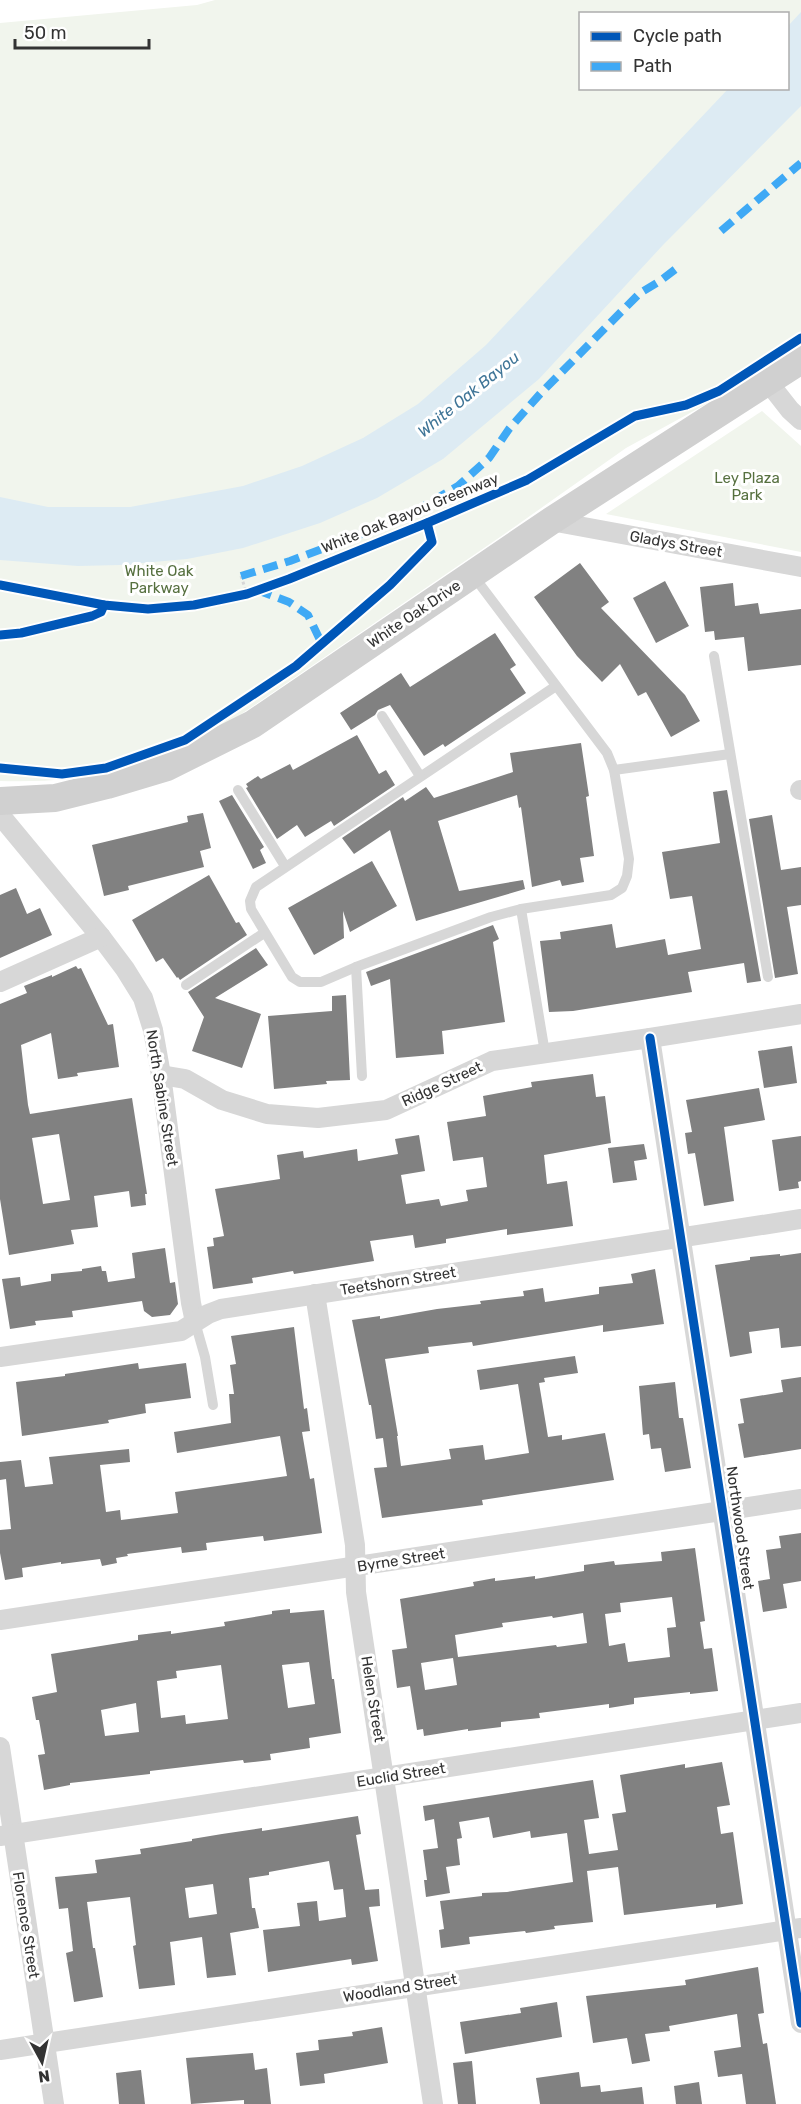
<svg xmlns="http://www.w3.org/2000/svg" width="801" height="2104" viewBox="0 0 801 2104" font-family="Rubik,sans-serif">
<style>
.green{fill:#f1f5ed;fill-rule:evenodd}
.water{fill:#ddebf3}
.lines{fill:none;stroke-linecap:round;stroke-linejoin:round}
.stream{stroke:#ddebf3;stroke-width:5}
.building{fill:#818181;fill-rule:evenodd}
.path{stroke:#d6d6d6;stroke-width:3;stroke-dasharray:3 3;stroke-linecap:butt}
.lane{stroke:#d7d7d7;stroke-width:10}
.street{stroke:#d7d7d7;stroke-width:20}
.secondary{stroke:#d0d0d0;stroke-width:28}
.quiet{stroke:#3fa9f5;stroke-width:8;stroke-dasharray:15 8;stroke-linecap:butt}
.cycleway-casing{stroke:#fff;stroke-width:13}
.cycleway{stroke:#0057b8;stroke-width:9}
.labels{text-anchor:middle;stroke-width:6;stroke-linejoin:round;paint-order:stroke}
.park-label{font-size:15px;fill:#56703f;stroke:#fff}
.street-label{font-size:15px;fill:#333;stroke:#fff}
.water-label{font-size:16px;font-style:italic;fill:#3f7597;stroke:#fff}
</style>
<rect width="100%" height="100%" fill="#fff"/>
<g class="green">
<path d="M215,0h586v344l-80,52 -95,52 -123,87 -282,193c-32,15 -64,32 -98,41 -40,11 -82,13 -123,12v-758l197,-18zM580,14h208v74h-208z"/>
<polygon points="762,411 801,446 801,552 606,514"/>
</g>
<polygon class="water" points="801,12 801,106 663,245 539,379 443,459 377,498 320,523 243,548 187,559 120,565 78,566 0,560 0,497 48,507 130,507 243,486 302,466 363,438 418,404 486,345 728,89 788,88 788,26"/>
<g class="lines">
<polyline class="stream" points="129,559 129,575"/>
</g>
<g class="building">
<polygon points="580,563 609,602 601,608 685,695 700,721 671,737 646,692 638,696 620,664 602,682 577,656 534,597"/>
<polygon points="665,581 689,626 656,643 633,598"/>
<polygon points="733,583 735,606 758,603 760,614 801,609 801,665 748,671 744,637 715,640 714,631 705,632 700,587"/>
<polygon points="495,633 516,665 510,669 526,693 445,747 443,744 424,756 390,705 378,710 375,715 351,730 340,713 401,673 410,687"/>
<polygon points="357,735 379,774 386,770 395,785 334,826 331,821 305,837 297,825 277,839 246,788 248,787 246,784 258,776 261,779 290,764 293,770"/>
<polygon points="581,743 589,796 586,797 594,856 580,858 584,882 562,886 560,880 532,887 521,807 519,808 517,795 438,821 459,891 523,880 525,889 416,921 390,830 354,854 342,838 403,797 405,801 426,787 434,798 513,772 510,753"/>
<polygon points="727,790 761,981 747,983 744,963 688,972 692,992 573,1011 549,1012 540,941 561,939 560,932 612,924 616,948 665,939 668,955 701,949 692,896 670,899 662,852 720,843 713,792"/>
<polygon points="232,795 264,847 260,850 266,863 253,869 219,801"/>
<polygon points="203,813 211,848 200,851 204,867 128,886 129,890 104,896 92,845 188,822 187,816"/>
<polygon points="772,815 781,870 801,867 801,905 787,907 798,974 775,978 749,819"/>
<polygon points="372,861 397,906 350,932 343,911 344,938 314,955 288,908"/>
<polygon points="209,875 236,923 239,922 247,935 180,980 178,977 177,978 163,958 156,962 132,920"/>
<polygon points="16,888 27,914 40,908 52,935 0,958 0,895"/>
<polygon points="493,925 499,939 493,942 505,1022 442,1031 444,1054 396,1058 390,979 371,986 366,972"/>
<polygon points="256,948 268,965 215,998 261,1014 242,1068 192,1051 204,1017 188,992"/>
<path d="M76,966l2,3 3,-1 27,57 5,-1 6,43 -42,6 1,3 -20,3 -7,-46 -30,12 7,60 2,9 102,-16 15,96h-2l1,11 -15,2 -2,-16 -35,5 4,31 -27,3 3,14 -65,11 -9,-56v-195l27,-11 -3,-7 28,-11v2zM59,1134l11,66 -27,4 -11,-66z"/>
<polygon points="346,995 350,1080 326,1081 327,1084 274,1089 268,1016 332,1011 332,996"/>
<polygon points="792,1046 797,1083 764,1088 758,1051"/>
<polygon points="593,1074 596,1097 605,1096 611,1143 544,1155 547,1184 567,1181 573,1226 507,1235 507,1229 446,1239 446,1243 415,1248 413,1235 370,1241 374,1261 294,1274 293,1271 252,1278 253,1283 213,1289 207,1247 214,1246 213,1238 224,1236 215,1189 280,1179 277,1155 303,1151 304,1158 357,1149 358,1161 398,1154 395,1139 419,1135 425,1171 401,1175 406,1204 439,1199 441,1206 468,1201 466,1190 487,1187 483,1157 453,1161 447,1122 486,1116 483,1096 532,1087 531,1082"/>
<polygon points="759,1088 765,1120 724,1127 734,1201 704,1206 695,1153 688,1154 685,1133 692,1132 686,1100"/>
<polygon points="801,1136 801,1181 798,1182 799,1188 779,1191 772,1140"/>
<polygon points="644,1144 647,1159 634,1161 637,1180 613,1183 608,1148"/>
<polygon points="165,1248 170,1283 175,1282 178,1304 170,1315 152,1317 144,1311 142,1301 72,1311 73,1317 35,1321 36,1325 10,1329 2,1279 20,1277 21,1286 51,1281 51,1274 82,1271 82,1269 101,1266 102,1271 106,1271 108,1282 135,1278 132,1253"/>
<polygon points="801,1253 801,1346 781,1348 779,1328 749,1332 752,1353 730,1357 715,1265 750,1260 750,1257 780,1254 780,1256"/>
<polygon points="655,1269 664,1324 603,1332 603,1325 473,1346 472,1342 428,1347 429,1353 385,1359 398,1436 397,1436 401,1466 451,1459 449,1449 483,1445 485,1460 529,1453 518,1384 480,1390 477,1370 575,1356 578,1373 544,1378 545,1382 539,1383 548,1437 562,1435 562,1440 605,1433 614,1480 482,1500 483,1505 382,1518 374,1468 387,1467 383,1438 376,1439 371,1405 369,1405 352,1320 380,1316 380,1319 437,1309 481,1304 480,1301 524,1296 523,1291 543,1288 545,1302 599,1294 599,1287 633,1283 631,1274"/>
<polygon points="294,1327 304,1409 307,1408 310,1431 302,1432 310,1479 314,1478 322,1533 264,1541 263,1536 206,1543 207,1550 182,1553 181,1547 127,1554 128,1556 116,1558 117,1563 102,1566 100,1559 61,1564 61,1562 22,1568 23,1577 5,1580 0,1553 0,1530 11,1529 6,1479 0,1480 0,1462 21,1460 25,1487 53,1484 49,1457 129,1449 130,1462 100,1465 106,1512 120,1510 121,1520 178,1513 175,1492 287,1476 280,1436 177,1453 174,1432 231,1423 229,1394 234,1394 230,1365 236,1364 231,1336"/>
<polygon points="138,1363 139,1369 186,1363 191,1398 145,1404 146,1413 108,1420 109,1423 22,1436 16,1382 65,1376 65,1374"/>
<polygon points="801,1377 801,1449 744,1458 738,1424 744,1423 740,1399 783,1392 781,1380"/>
<polygon points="675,1382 679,1418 683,1418 691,1468 665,1472 661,1448 651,1449 649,1434 643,1435 639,1386"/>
<polygon points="801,1533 801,1581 783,1584 787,1608 763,1612 758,1581 770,1579 766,1550 781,1548 779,1536"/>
<path d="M695,1548l10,73 -5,1 4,27 8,-1 6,43 -28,3v-2l-56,6v6l-25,4v-4l-70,9 1,5 -39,4v5l-33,4v-2l-44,7 -1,-7 -6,1 -7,-44 -13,2 -5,-38 15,-2 -7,-49 74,-13 -1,-4 22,-4v3l40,-5v3l49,-8v-6l30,-4 1,4 47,-4 -1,-9zM672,1597l4,30 -9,1 3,29 -42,5 -3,-19 -16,3 -4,-32 16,-2 -1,-9zM583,1613l4,30 -30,4 -1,-2 -98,12 -3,-22 48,-8 -1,-4 50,-7 1,2zM453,1658l4,27 -32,5 -4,-27z"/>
<path d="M290,1609v4l34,-3 8,69h2l7,54 -32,5 1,10 -40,6 1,6 -27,3 -1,-3 -93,11v3l-80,9v2l-26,5 -6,-35 7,-1 -6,-34h-3l-4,-23 25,-5 -6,-38 87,-14v-5l33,-4v3l54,-8 -1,-4 48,-8v-3zM309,1662l6,42 -27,4 -6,-43zM221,1665l7,54 -42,5 -1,-9 -24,3 -4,-37 20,-3 -1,-7zM136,1703l3,29 -34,4 -4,-26z"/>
<polygon points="722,1762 730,1805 717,1807 721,1834 733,1832 743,1904 716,1908 716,1904 624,1915 618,1867 587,1871 593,1922 554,1926 555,1929 526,1933 525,1931 469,1937 470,1944 441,1948 439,1930 444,1929 440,1901 482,1896 482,1893 507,1892 573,1882 567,1833 531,1838 530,1831 493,1838 489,1817 459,1822 462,1838 457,1839 460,1865 446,1867 450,1893 426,1897 424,1880 427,1880 423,1850 438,1848 434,1819 425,1821 423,1806 593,1780 599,1818 584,1820 589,1854 618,1850 612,1814 626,1812 620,1775 685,1764 685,1768"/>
<path d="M358,1816l3,18 -5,1 9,55 14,-1 1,17 -11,1 9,54 -26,4 -1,-6 -83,13 -5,-42 37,-4 -3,-23 20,-2 2,20 27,-4 -3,-28 -9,1 -5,-29 -60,11v3l-20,3 3,30h3l4,20 -29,5 6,42 -29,3 -5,-41 -32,5 5,43 -36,4 -6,-43 3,-1 -6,-48 -43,5 6,46h2l8,49 -29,5 -8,-49 7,-2 -5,-43 -9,1 -4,-32 42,-4 -2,-13 46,-6 -1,-5 52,-8v-2l30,-5 40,-6v3zM213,1884l4,30 -28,4 -4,-30z"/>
<polygon points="758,1967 764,2013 758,2014 763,2044 767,2043 776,2104 746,2104 742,2074 718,2077 714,2051 741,2047 737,2014 669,2026 670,2031 645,2034 650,2061 632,2064 627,2038 593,2043 586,1996 686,1985 685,1980"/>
<polygon points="557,2002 562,2037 465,2054 460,2022 521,2013 520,2008"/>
<polygon points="382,2027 388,2063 324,2074 325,2083 300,2086 296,2053 319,2050 318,2040 353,2036 352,2032"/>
<polygon points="253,2053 255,2070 267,2068 271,2104 244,2104 244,2100 191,2104 186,2058"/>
<polygon points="472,2061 476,2104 458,2104 453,2063"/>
<polygon points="141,2070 145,2104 119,2104 116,2073"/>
<polygon points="579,2072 581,2087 600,2085 601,2092 642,2087 644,2104 540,2104 536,2078"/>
<polygon points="699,2082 702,2104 676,2104 674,2086"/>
</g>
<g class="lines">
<g class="path">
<polyline points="241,576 247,594"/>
<polyline points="92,616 101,612 104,605"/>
</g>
<g class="lane">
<polyline points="472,574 607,753 614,770 629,859 627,876 622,888 611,895 521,909 491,917 356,967 321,982 300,982 292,977 251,909 250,901 256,887 556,686"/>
<polyline points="714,656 768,977"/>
<polyline points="382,716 420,776"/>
<polyline points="614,770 730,754"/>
<polyline points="238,790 285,866"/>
<polyline points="521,909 545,1053"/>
<polyline points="356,967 362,1076"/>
<polyline points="186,985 264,933"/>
<polyline points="195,1322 205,1357 213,1405"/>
</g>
<g class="street">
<polyline points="768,382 790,410 801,420"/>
<polyline points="551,521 801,567"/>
<polyline points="800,790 801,790"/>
<polyline points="0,815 101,937 125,969 143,998 153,1030 161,1075 191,1303 195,1322"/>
<polyline points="0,982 101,937"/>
<polyline points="650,1038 801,2023"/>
<polyline points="161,1075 185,1079 222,1100 267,1114 318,1118 386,1110 492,1061 650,1038 801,1014"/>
<polyline points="315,1294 355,1545 356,1592 433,2104"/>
<polyline points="0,1357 181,1331 208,1314 221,1309 801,1219"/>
<polyline points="0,1620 801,1499"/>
<polyline points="0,1747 54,2104"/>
<polyline points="0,1836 801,1713"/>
<polyline points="0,2050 801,1928"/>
</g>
<polyline class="secondary" points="0,801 55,798 107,785 167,767 253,724 551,521 801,360"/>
<g class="quiet">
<polyline points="721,231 801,163"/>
<polyline points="241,576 290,561 404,518 458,486 489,458 509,429 540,394 624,309 640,293 660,281 681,265"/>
<polyline points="257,590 289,602 308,615 322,644"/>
</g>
<defs>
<g id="cycleway">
<polyline points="0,585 104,605 148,609 194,605 247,594 289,579 427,523 527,480 635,416 686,405 719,391 801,338"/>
<polyline points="0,635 21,633 92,616 101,612 104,605"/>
<polyline points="0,768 62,774 106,768 185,740 296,666 390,585 432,542 427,523"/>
<polyline points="650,1038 801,2023"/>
</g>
</defs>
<use href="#cycleway" class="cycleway-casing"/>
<use href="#cycleway" class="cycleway"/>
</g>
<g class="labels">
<g class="park-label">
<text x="747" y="483">Ley Plaza<tspan x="747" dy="17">Park</tspan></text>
<text x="159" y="576">White Oak<tspan x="159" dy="17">Parkway</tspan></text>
</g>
<g class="street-label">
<text transform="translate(410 513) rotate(-22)" y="5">White Oak Bayou Greenway</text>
<text transform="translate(676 544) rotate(10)" y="5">Gladys Street</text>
<text transform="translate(414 614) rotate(-34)" y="5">White Oak Drive</text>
<text transform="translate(442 1084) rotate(-25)" y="5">Ridge Street</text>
<text transform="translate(162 1098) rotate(81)" y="5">North Sabine Street</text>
<text transform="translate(398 1281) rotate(-9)" y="5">Teetshorn Street</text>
<text transform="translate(740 1528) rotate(82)" y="5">Northwood Street</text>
<text transform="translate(401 1560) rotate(-9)" y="5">Byrne Street</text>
<text transform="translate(373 1699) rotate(81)" y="5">Helen Street</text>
<text transform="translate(401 1775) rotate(-9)" y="5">Euclid Street</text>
<text transform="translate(26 1925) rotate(81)" y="5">Florence Street</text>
<text transform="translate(400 1988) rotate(-9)" y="5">Woodland Street</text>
</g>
<g class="water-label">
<text transform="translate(468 394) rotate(-39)" y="6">White Oak Bayou</text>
</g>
</g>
<rect x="579" y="12" width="210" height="78" fill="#ffffff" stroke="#adadad" stroke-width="1.5"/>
<rect x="591" y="32" width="30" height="9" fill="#0057b8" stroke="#adadad" stroke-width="1.5"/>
<text x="633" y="42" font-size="18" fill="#333333">Cycle path</text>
<rect x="591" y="62" width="30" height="9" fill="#3fa9f5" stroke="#adadad" stroke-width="1.5"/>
<text x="633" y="72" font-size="18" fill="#333333">Path</text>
<g transform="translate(42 2062) rotate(172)" stroke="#ffffff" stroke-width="4.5" paint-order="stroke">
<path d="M0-4.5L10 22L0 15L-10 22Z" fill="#333333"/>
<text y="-9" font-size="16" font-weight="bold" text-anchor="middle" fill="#333333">N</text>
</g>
<path d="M15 39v9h134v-9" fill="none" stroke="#333333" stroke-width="3"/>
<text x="24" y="39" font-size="18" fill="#333333" stroke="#ffffff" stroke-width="4.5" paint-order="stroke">50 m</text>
</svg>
